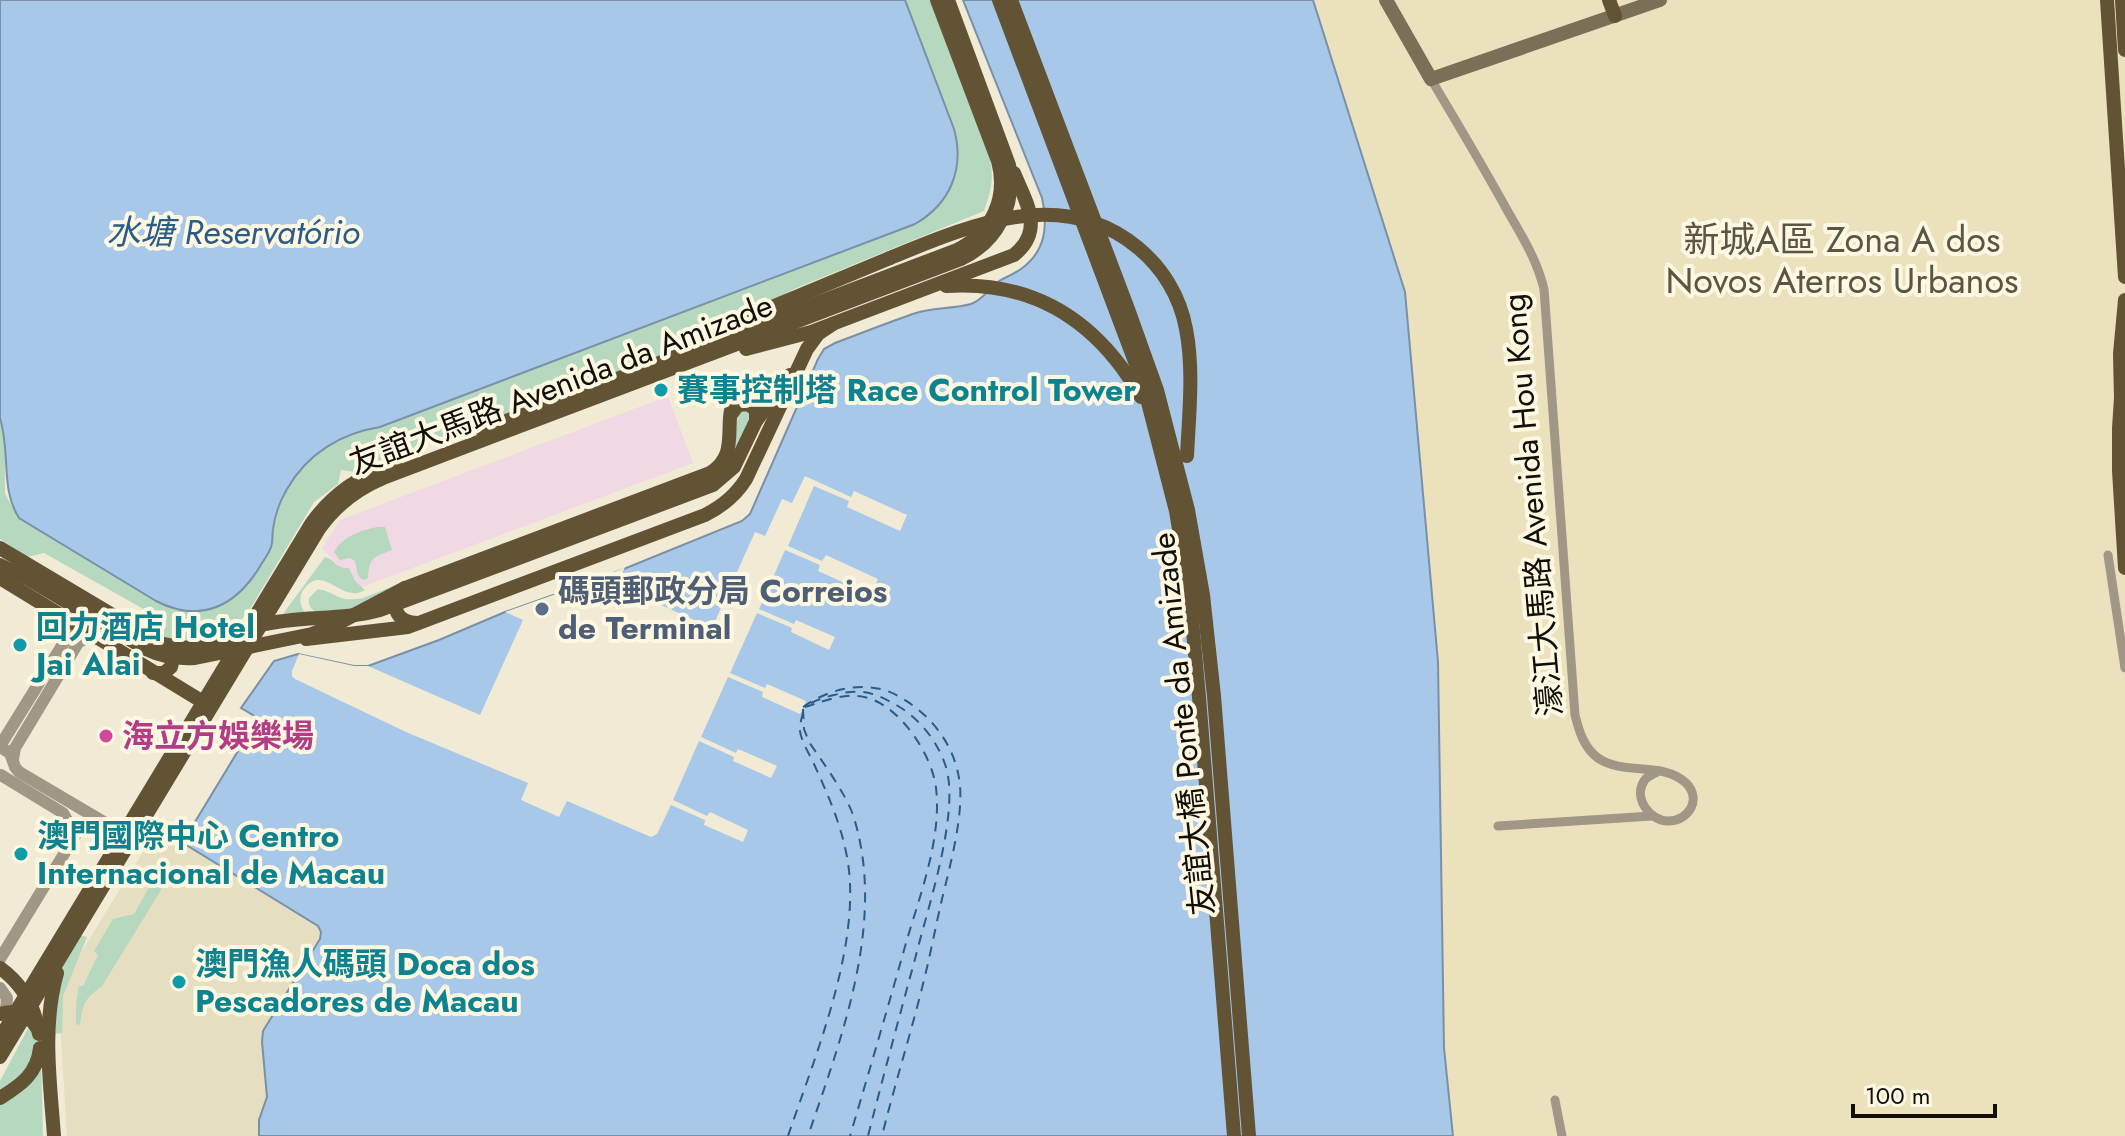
<svg xmlns="http://www.w3.org/2000/svg" width="2125" height="1136" viewBox="0 0 2125 1136" font-family="Jost,'Noto Sans SC',sans-serif">
<style>
.built{fill:#e6dec1}
.industrial{fill:#f0d9e4}
.green{fill:#b5d8bf}
.sand{fill:#ebe1bc}
.water{fill:#a7c8e9;stroke:#7a90a6;stroke-width:2}
.pier{fill:#f1ead5}
.lines{fill:none;stroke-linecap:round;stroke-linejoin:round}
.ferry{stroke:#2b5b87;stroke-width:2;stroke-dasharray:10 8;stroke-linecap:butt}
.minor{stroke:#a09786;stroke-width:9}
.tertiary{stroke:#a09786;stroke-width:12}
.secondary{stroke:#7c6f57;stroke-width:14}
.primary{stroke:#635335;stroke-width:14}
.primary-bridge{stroke:#635335;stroke-width:14}
.culture-dot{fill:#0f9aa8;stroke:#fef8e2;stroke-width:3}
.service-dot{fill:#5c6f8a;stroke:#fef8e2;stroke-width:3}
.hotel-dot{fill:#d1479c;stroke:#fef8e2;stroke-width:3}
.labels{text-anchor:middle;stroke-width:8;stroke-linejoin:round;paint-order:stroke}
.street-label{font-size:32px;fill:#110f08;stroke:#fef8e2}
.culture-label{font-size:32px;font-weight:bold;fill:#0d838f;stroke:#fef8e2;text-anchor:start}
.service-label{font-size:32px;font-weight:bold;fill:#4e5e75;stroke:#fef8e2;text-anchor:start}
.hotel-label{font-size:32px;font-weight:bold;fill:#b23c85;stroke:#fef8e2;text-anchor:start}
.water-label{font-size:34px;font-style:italic;fill:#2b5b87;stroke:#fef8e2}
.quarter-label{font-size:36px;fill:#5b5644;stroke:#fef8e2}
</style>
<rect width="100%" height="100%" fill="#f1ead5"/>
<polygon class="built" points="161,823 184,840 188,846 318,926 321,932 320,939 263,1031 262,1042 267,1097 259,1120 259,1136 67,1136 60,1024 62,993 69,972"/>
<polygon class="industrial" points="668,396 693,463 359,588 322,548 340,520"/>
<g class="green">
<path d="M905,0h26l57,149c6,26 5,37 -4,62l-190,78 -79,44 -53,23 -287,106 -20,10 -14,-2 -3,14 -24,18 -67,112 -18,17 -21,11 -23,2 -23,-5 -7,-21 -15,-11 -96,-54 -17,4 -27,-18v-120l5,29v46l14,24 137,83 21,9 94,-62c6,-66 43,-110 109,-121l535,-203 20,-14 8,-9 14,-60z"/>
<path d="M744,408l7,2 2,5 -22,48 -14,15 -338,127c-13,3 -54,14 -66,5 -5,-5 -4,-7 -4,-12l9,-9c21,4 19,14 45,9l143,-56 4,11 206,-77c9,-8 16,-17 18,-29 3,-14 -1,-29 10,-39z"/>
<path d="M377,527h8l7,23c-18,7 -23,7 -24,28l-5,2 -5,-5 -3,-14 -5,-3 -10,2 -6,-8c9,-16 26,-21 43,-25z"/>
<path d="M325,557c10,2 10,12 24,11l6,13 10,9c-4,2 -8,4 -13,3 -16,-1 -32,-26 -48,-4 -6,8 -4,16 1,24l-22,1z"/>
<path d="M152,872l8,4 2,6 -1,8 -59,96c-17,13 -19,16 -22,38l-2,1 -2,-1v-20l3,-18h4l15,-31 -4,-4 19,-32 21,-5 18,-32 -16,-1 11,-8z"/>
<polygon points="79,935 87,937 63,996 62,1033 51,1034 55,998 64,958"/>
<polygon points="40,1017 43,1136 0,1136 0,1081 33,1019"/>
</g>
<polygon class="sand" points="1313,0 2125,0 2125,1136 1453,1136 1444,1048 1438,662 1405,292"/>
<g class="water">
<path d="M0,0h905l49,129c11,40 -4,75 -39,95l-535,203c-39,6 -73,27 -93,62 -7,12 -12,26 -14,40 -1,6 0,13 -2,18 -2,7 -9,15 -12,21 -25,40 -60,55 -103,33l-137,-83c-19,-30 -8,-63 -19,-100z"/>
<path d="M963,0h350l92,292 33,370 6,386 9,88h-1194v-16l8,-23 -5,-55 1,-11 57,-92 1,-7 -3,-6 -130,-80 -4,-6 74,-122 -17,-10 33,-47 24,-7 56,12h14l71,-26 66,-28 99,-35 138,-56 8,-7 68,-155 6,-10 11,-6c27,-10 54,-21 81,-30 18,-6 37,-4 55,-9 12,-4 18,-16 28,-23 7,-4 15,-7 22,-12 25,-18 27,-43 21,-71z"/>
</g>
<polygon class="pier" points="805,476 851,497 854,491 907,515 900,531 847,507 849,501 814,486 788,546 822,561 826,555 878,579 871,595 818,571 820,565 785,550 759,609 794,624 796,620 835,637 829,650 791,632 792,628 757,613 730,673 765,688 767,684 806,701 800,714 762,697 763,692 728,677 701,737 736,753 738,749 777,766 771,778 733,761 734,757 699,741 673,800 707,816 710,812 748,830 743,842 704,825 705,820 671,805 657,834 651,837 567,801 559,817 521,800 528,783 406,732 295,679 292,676 292,671 299,654 354,666 368,666 480,715 523,620 505,612 604,577 625,567 617,585 712,628 755,532 765,536 782,499 792,503"/>
<g class="lines">
<g class="ferry">
<path d="M811,703c8,-4 15,-6 23,-8 27,-7 40,-3 64,11 22,13 40,36 48,61 14,47 -19,143 -31,192 -16,59 -32,118 -47,177"/>
<path d="M803,707c28,-20 67,-28 97,-10 31,18 53,46 59,81 6,33 -9,88 -17,121 -6,26 -11,52 -17,77 -13,54 -30,107 -43,160"/>
<path d="M805,707c17,-5 35,-13 53,-11 38,3 74,57 78,92 6,50 -16,107 -30,155 -18,64 -37,129 -56,193"/>
<path d="M803,709l1,20 5,13c13,19 37,52 44,73 34,105 -11,221 -45,321"/>
<path d="M788,1136c27,-80 75,-194 59,-279 -6,-33 -19,-62 -33,-93 -4,-9 -13,-23 -14,-33 -1,-5 2,-13 3,-19"/>
</g>
<g class="minor">
<path d="M1431,79c26,44 52,87 76,131 15,26 30,50 37,79l31,426c4,16 9,33 23,43 26,18 65,3 88,25 16,16 3,38 -18,38 -18,0 -35,-23 -24,-40 3,-5 10,-7 15,-10"/>
<polyline points="2108,555 2125,668"/>
<polyline points="1498,826 1652,816"/>
<polyline points="1555,1100 1562,1136"/>
</g>
<g class="tertiary">
<polyline points="0,746 73,628 71,620"/>
<polyline points="0,747 10,753 15,767 19,772 124,834"/>
<polyline points="13,759 15,748 78,643 86,638 96,638"/>
<polyline points="1,775 63,813 71,827 70,842"/>
<polyline points="0,959 78,831 85,823 98,819"/>
<polyline points="0,988 7,998 6,1010"/>
</g>
<polyline class="secondary" points="1386,0 1431,79 1660,0"/>
<g class="primary">
<polyline points="999,0 1143,383 1176,511 1190,598 1199,697 1234,1136"/>
<polyline points="1011,0 1128,309 1157,390 1188,510 1203,595 1214,696 1249,1136"/>
<polyline points="1609,0 1615,16"/>
<polyline points="2107,0 2125,277"/>
<polyline points="2122,0 2125,50"/>
<path d="M946,286c89,-6 152,36 195,111"/>
<polyline points="2125,300 2120,354 2121,398 2119,428 2119,471 2125,568"/>
<polyline points="735,326 772,307 890,258"/>
<path d="M746,349l65,-17 203,-77c31,-25 12,-53 0,-82"/>
<polyline points="732,413 738,405 748,404 756,410 756,421"/>
<path d="M482,430l475,-180c35,-17 51,-52 41,-89l-61,-161"/>
<polyline points="0,548 168,648 173,658 171,667 164,673 153,673"/>
<polyline points="0,565 25,577"/>
<polyline points="0,578 203,702"/>
<path d="M405,588l305,-115c31,-19 12,-49 25,-75 10,-19 33,-6 37,10"/>
<path d="M261,625c39,-10 80,-4 119,-15l333,-125 21,-18 22,-46 34,-46"/>
<path d="M306,639l102,-12 297,-112c18,-9 31,-20 41,-36l61,-130 11,-15 15,-10"/>
<path d="M164,644c27,7 56,5 79,-12"/>
<path d="M0,1038l311,-514c22,-31 49,-48 84,-61"/>
<path d="M0,1057l319,-528c17,-24 38,-40 64,-51l578,-219c37,-18 55,-54 48,-94l-61,-165"/>
<path d="M0,1098c21,-13 37,-24 40,-50"/>
<path d="M54,1136c-4,-55 -12,-110 3,-163"/>
</g>
<g class="primary-bridge">
<path d="M890,258c78,-32 171,-73 247,-11 25,20 43,49 49,82 8,41 3,85 1,127"/>
<path d="M25,577l121,72c16,8 32,10 49,9l117,-24 23,-9 70,-37"/>
<path d="M405,588c-17,15 -10,35 13,35"/>
<path d="M0,968c22,16 35,38 39,66"/>
<path d="M0,1014c16,-5 28,-1 37,14"/>
</g>
</g>
<g class="culture-dot">
<circle cx="661" cy="390" r="8"/>
<circle cx="20" cy="645" r="8"/>
<circle cx="21" cy="854" r="8"/>
<circle cx="179" cy="982" r="8"/>
</g>
<circle class="service-dot" cx="542" cy="609" r="8"/>
<circle class="hotel-dot" cx="106" cy="736" r="8"/>
<g class="labels">
<g class="street-label">
<text transform="translate(561 384) rotate(-21)" y="11">友誼大馬路 Avenida da Amizade</text>
<text transform="translate(1532 505) rotate(-95)" y="11">濠江大馬路 Avenida Hou Kong</text>
<text transform="translate(1183 724) rotate(-96)" y="11">友誼大橋 Ponte da Amizade</text>
</g>
<g class="culture-label">
<text x="677" y="401">賽事控制塔 Race Control Tower</text>
<text x="36" y="638">回力酒店 Hotel<tspan x="36" dy="37">Jai Alai</tspan></text>
<text x="37" y="847">澳門國際中心 Centro<tspan x="37" dy="37">Internacional de Macau</tspan></text>
<text x="195" y="975">澳門漁人碼頭 Doca dos<tspan x="195" dy="37">Pescadores de Macau</tspan></text>
</g>
<g class="service-label">
<text x="558" y="602">碼頭郵政分局 Correios<tspan x="558" dy="37">de Terminal</tspan></text>
</g>
<g class="hotel-label">
<text x="122" y="747">海立方娛樂場</text>
</g>
<g class="water-label">
<text x="233" y="244">水塘 Reservatório</text>
</g>
<g class="quarter-label">
<text x="1842" y="252">新城A區 Zona A dos<tspan x="1842" dy="41">Novos Aterros Urbanos</tspan></text>
</g>
</g>
<path d="M1853 1104v12h142v-12" fill="none" stroke="#110f08" stroke-width="4"/>
<text x="1865" y="1104" font-size="24" fill="#110f08" stroke="#fef8e2" stroke-width="6" paint-order="stroke">100 m</text>
</svg>
